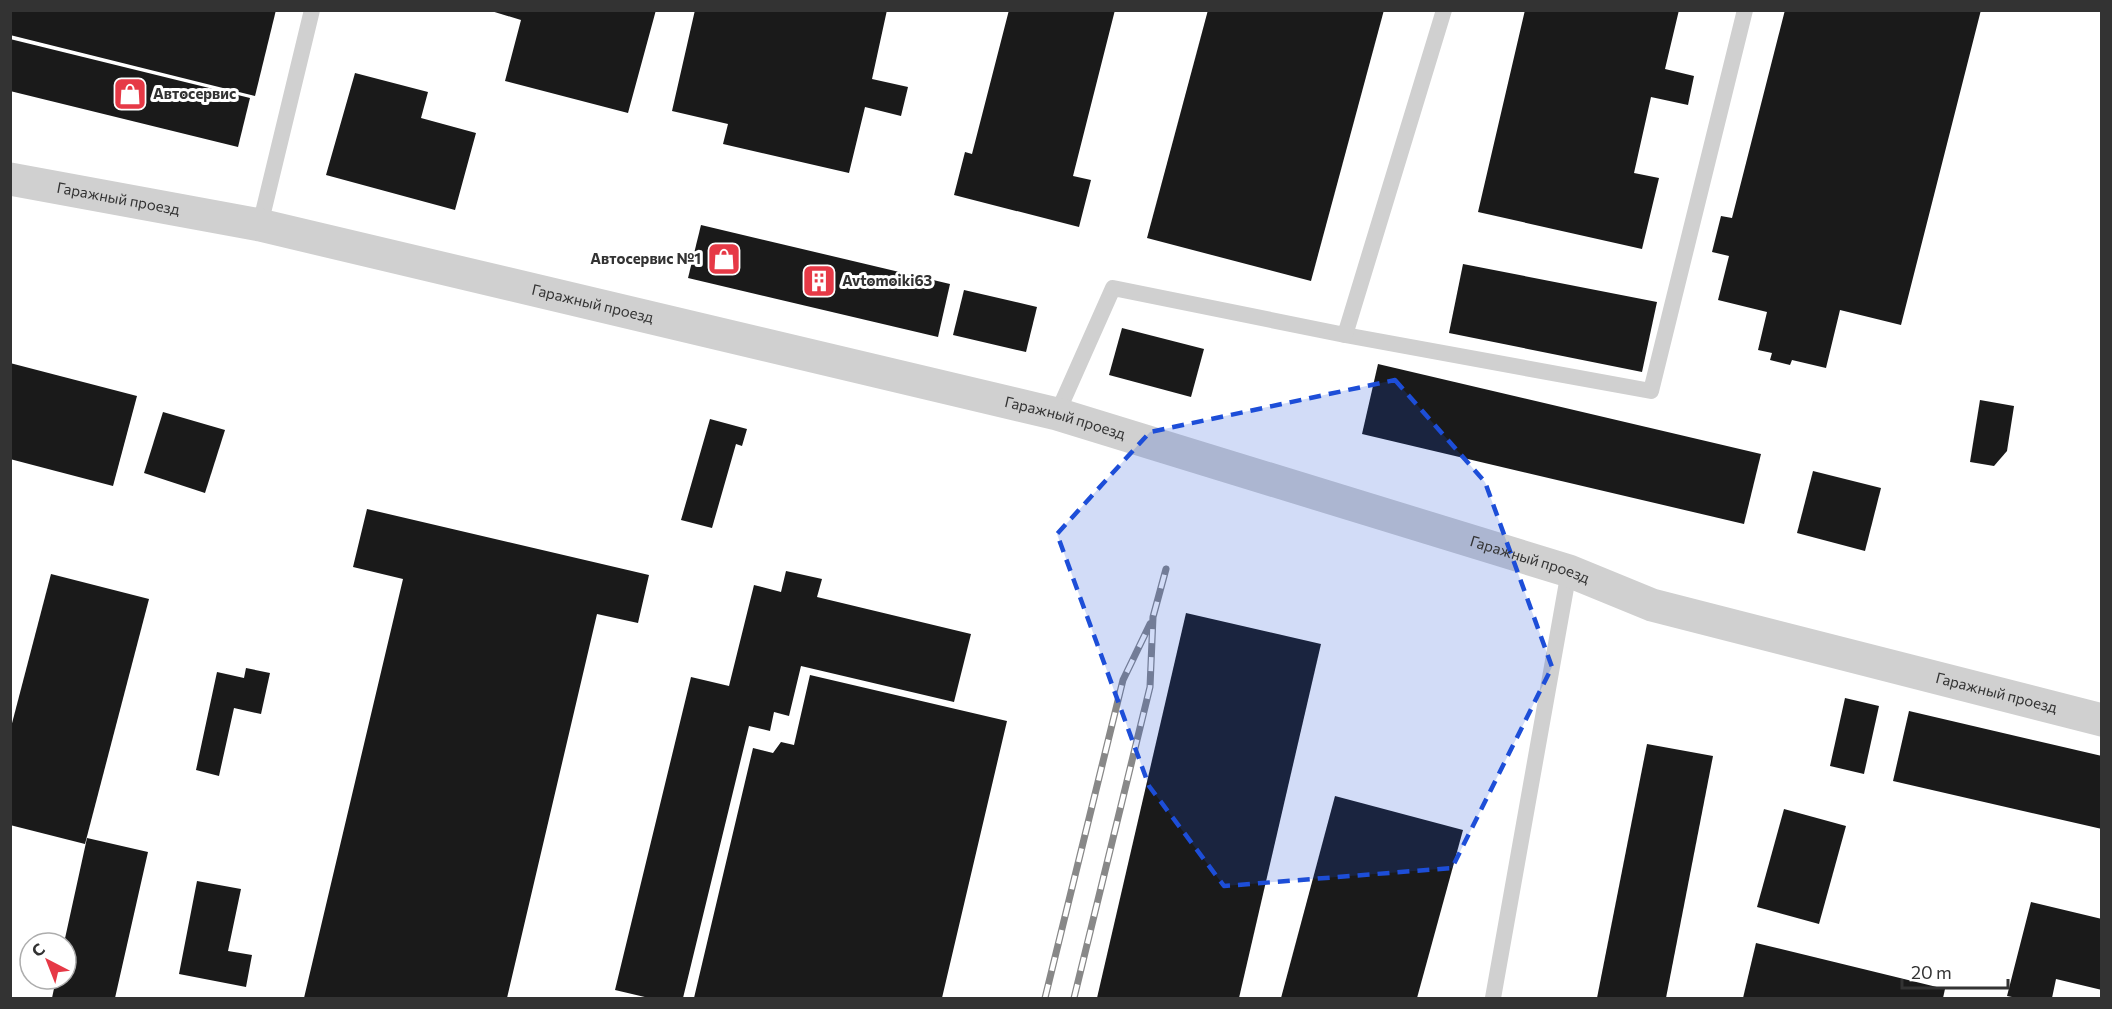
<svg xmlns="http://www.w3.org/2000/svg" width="2112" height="1009" viewBox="0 0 2112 1009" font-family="Commissioner,sans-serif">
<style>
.building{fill:#1a1a1a}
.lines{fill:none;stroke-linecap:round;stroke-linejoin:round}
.service{stroke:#d0d0d0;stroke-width:16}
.minor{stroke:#d0d0d0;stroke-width:33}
.rail-casing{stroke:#888;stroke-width:7}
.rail{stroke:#fff;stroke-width:4.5;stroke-dasharray:14;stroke-linecap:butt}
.marked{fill:#1d4ed8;fill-opacity:0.2;stroke:#1d4ed8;stroke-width:4.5;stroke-dasharray:12 8;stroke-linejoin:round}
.labels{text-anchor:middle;stroke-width:6;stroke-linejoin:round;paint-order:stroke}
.poi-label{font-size:15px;font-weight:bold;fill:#333;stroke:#fff;text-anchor:start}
.street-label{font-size:15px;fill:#333;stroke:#fff}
</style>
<rect width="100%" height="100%" fill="#fff"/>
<g class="building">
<polygon points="10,10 276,10 255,96 10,35"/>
<polygon points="488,10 656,10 628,113 505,81 521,20"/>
<polygon points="695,10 887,10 872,79 908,87 901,116 865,107 849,173 723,144 728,124 672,111"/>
<polygon points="1009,10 1115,10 1073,176 1091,180 1079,227 954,195 965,152 972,154"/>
<polygon points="1208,10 1384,10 1311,281 1147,238"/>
<polygon points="1525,10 1679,10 1665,69 1694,76 1688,105 1651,97 1634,173 1659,178 1642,249 1478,212"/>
<polygon points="1785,10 1981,10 1901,325 1840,310 1826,368 1792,360 1790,365 1770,360 1772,353 1758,350 1767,312 1718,300 1729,256 1712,252 1721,216 1732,218"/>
<polygon points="10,39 250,98 238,147 10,91"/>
<polygon points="355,73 428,92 421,118 476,133 455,210 326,175"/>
<polygon points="701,225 950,284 938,337 688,278"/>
<polygon points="1463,264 1657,302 1642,372 1449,333"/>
<polygon points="964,290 1037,307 1026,352 953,335"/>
<polygon points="1122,328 1204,349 1191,397 1109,375"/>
<polygon points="10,363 137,396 113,486 10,459"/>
<polygon points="1378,364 1761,454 1744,524 1362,434"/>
<polygon points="1980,400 2014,406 2007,451 1994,466 1970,462"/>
<polygon points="163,412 225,430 205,493 144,473"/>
<polygon points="710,419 747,429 742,446 736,444 712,528 681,520"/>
<polygon points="1813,471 1881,488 1865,551 1797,533"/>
<polygon points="367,509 649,575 638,623 597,614 507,998 304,998 403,579 353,567"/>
<polygon points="786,571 822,579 817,597 971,634 954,702 801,666 789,716 774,712 770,731 749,726 683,998 649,998 615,990 691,677 729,686 754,585 781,592"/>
<polygon points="51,574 149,599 85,844 10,825 10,731"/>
<polygon points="1186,613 1321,644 1239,998 1097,998"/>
<polygon points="246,668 270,673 261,714 234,708 219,776 196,770 217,672 244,678"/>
<polygon points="810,675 1007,721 942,998 694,998 753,748 773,753 781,742 794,745"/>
<polygon points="1845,698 1879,706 1864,774 1830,766"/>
<polygon points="1909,711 2102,756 2102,829 1893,781"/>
<polygon points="1647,744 1713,756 1666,998 1597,998"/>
<polygon points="1335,796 1463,830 1417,998 1281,998"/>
<polygon points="1784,809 1846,826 1819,924 1757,907"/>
<polygon points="87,838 148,852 115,998 52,998 56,979 66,979 66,943 64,943"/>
<polygon points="197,881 241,889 228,951 252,955 246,987 179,974"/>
<polygon points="2031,902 2102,919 2102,990 2056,979 2052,998 2017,998 2007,996"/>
<polygon points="1756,943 1945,989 1943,998 1743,998"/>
</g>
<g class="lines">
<g class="service">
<polyline points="260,225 312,10"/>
<polyline points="1345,335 1651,391 1745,10"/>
<polyline points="1057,414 1113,288 1345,335 1444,10"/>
<polyline points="1493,998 1569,571"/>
</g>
<path class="minor" id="s1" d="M10,179l250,46 797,189 512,157 83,34 450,115"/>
<defs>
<g id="rail">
<polyline points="1045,998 1123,680 1150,624"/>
<polyline points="1074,998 1150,687 1153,617 1166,569"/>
</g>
</defs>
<use href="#rail" class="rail-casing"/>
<use href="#rail" class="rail"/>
</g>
<path class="marked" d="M1395,380l90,102 67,185 -100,201 -228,18 -75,-100 -92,-252 93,-102z"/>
<defs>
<symbol id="shop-square" viewBox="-11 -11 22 22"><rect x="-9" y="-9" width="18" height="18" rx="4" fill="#e63946" stroke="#fff"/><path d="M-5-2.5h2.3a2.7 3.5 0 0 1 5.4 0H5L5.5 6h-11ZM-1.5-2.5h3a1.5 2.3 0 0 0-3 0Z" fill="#fff"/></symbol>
<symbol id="building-square" viewBox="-11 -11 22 22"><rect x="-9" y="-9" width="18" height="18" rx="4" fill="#e63946" stroke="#fff"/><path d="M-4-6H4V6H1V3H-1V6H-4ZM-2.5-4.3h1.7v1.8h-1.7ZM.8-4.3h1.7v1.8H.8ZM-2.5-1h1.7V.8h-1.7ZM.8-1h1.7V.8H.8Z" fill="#fff"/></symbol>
</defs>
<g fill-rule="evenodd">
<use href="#shop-square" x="111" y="75" width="38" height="38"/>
<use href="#shop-square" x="705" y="240" width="38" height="38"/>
<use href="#building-square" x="800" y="262" width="38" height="38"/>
</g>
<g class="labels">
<g class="poi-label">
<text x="153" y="99">Автосервис</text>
<text x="701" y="264" text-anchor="end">Автосервис №1</text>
<text x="842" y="286">Avtomoiki63</text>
</g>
<g class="street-label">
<text dy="5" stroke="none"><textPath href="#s1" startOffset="110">Гаражный проезд</textPath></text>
<text dy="5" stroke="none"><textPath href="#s1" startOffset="596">Гаражный проезд</textPath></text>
<text dy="5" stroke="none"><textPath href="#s1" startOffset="1082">Гаражный проезд</textPath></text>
<text dy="5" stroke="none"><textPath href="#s1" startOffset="1568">Гаражный проезд</textPath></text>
<text dy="5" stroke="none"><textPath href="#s1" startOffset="2054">Гаражный проезд</textPath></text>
</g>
</g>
<rect width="2112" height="1009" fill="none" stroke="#333333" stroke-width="24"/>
<g transform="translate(48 961) rotate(318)"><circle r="28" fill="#ffffff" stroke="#adadad" stroke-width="1.5"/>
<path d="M0-4.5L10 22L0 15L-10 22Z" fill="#e63946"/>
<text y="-9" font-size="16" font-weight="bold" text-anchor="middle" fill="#333333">С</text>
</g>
<path d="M1902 979v9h106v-9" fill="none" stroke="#333333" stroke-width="3"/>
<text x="1911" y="979" font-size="18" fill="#333333" stroke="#ffffff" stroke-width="4.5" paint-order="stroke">20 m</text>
</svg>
